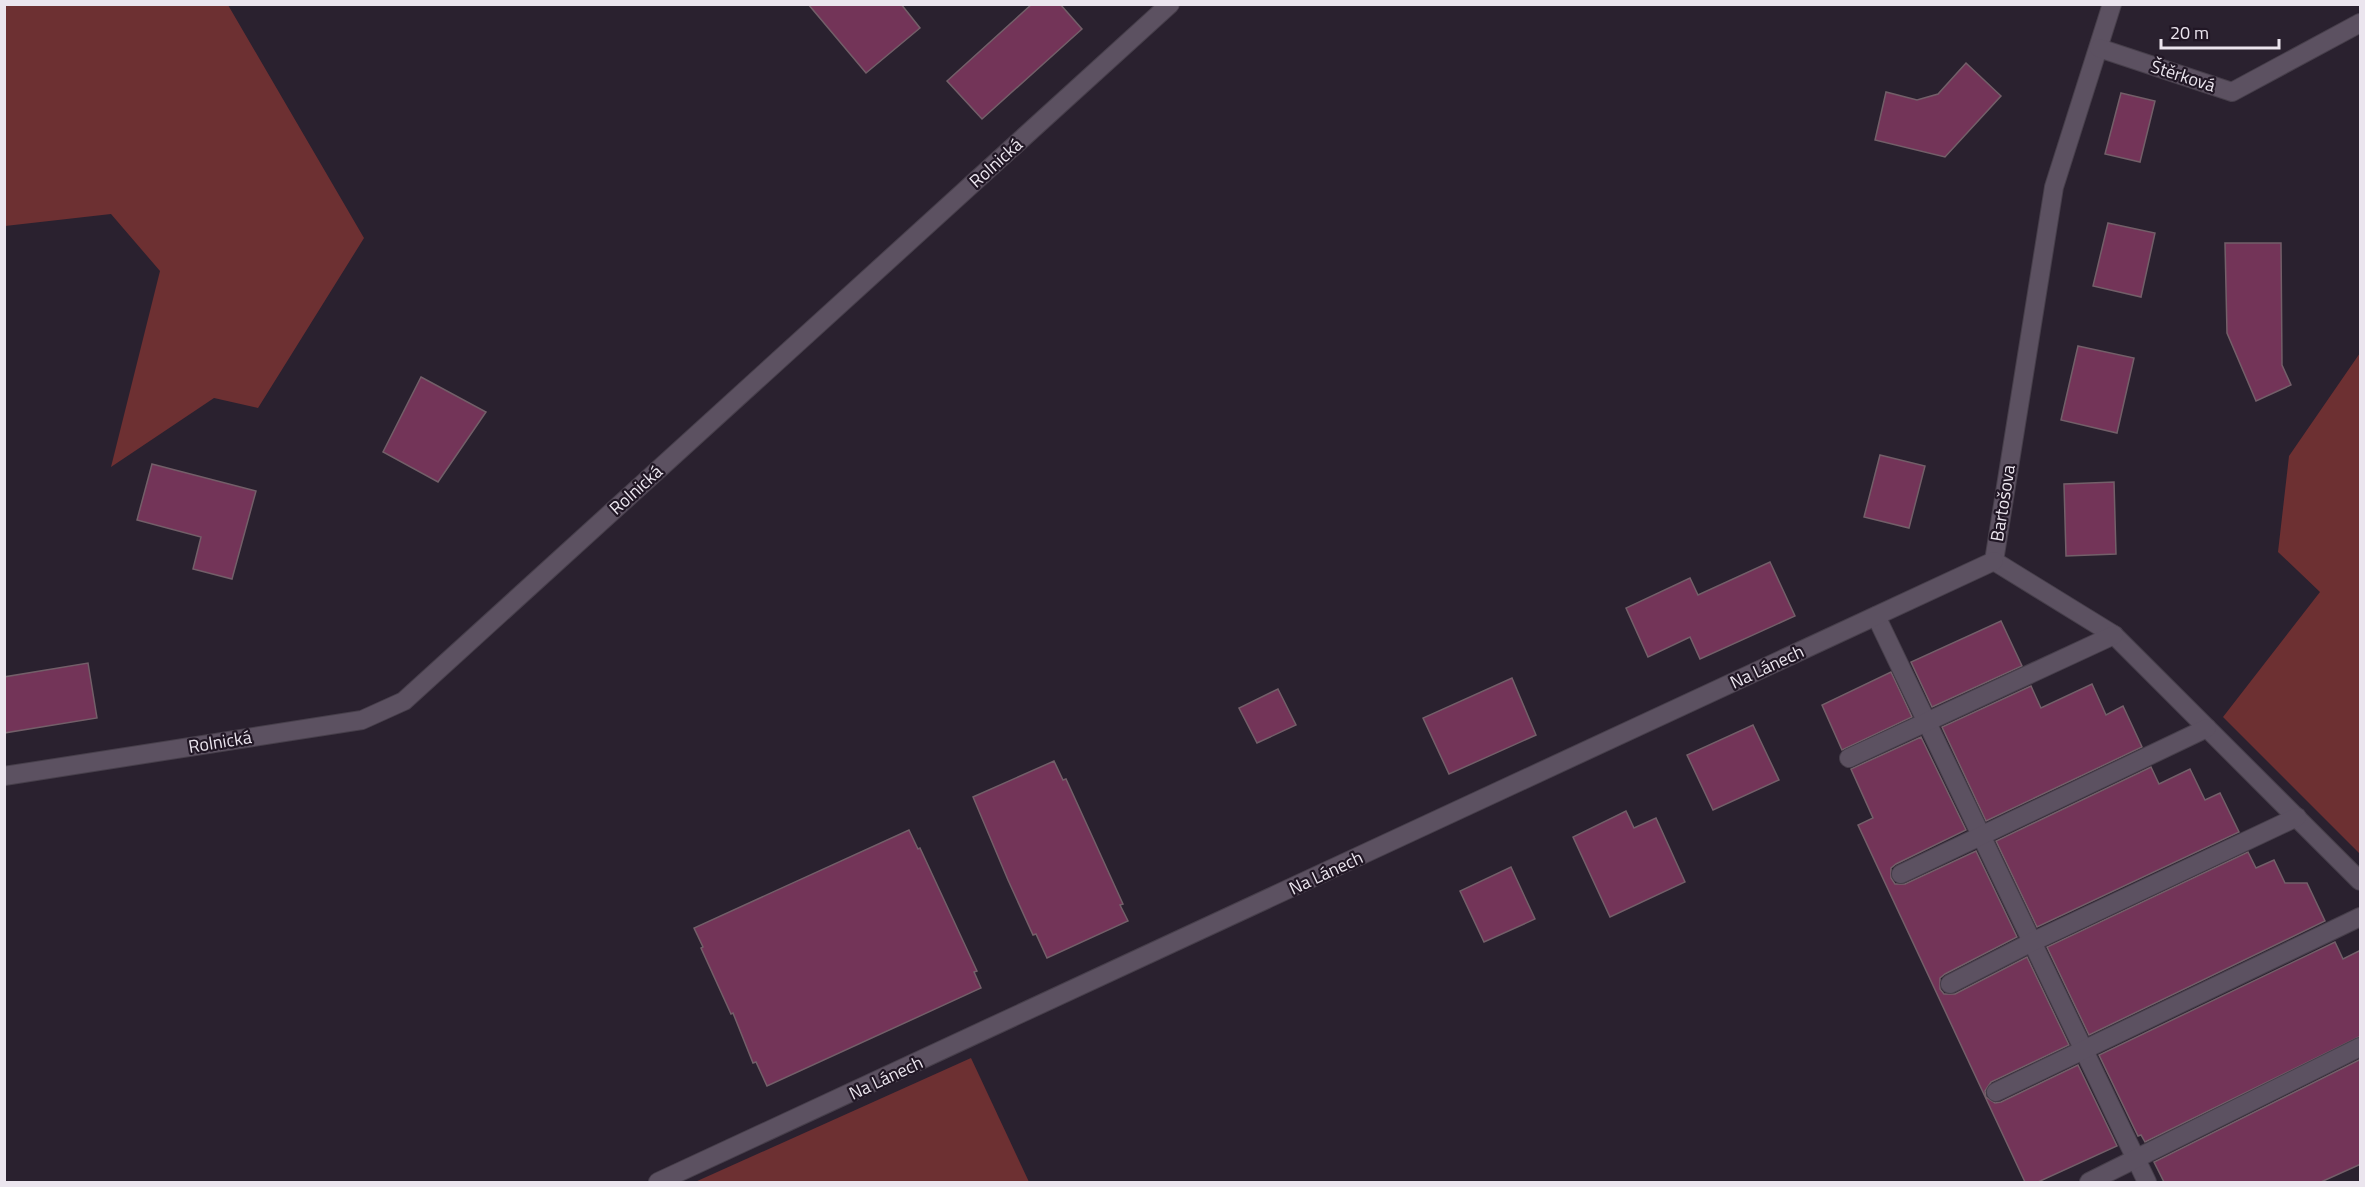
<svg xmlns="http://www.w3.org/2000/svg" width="2365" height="1187" viewBox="0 0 2365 1187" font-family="'Titillium Web',sans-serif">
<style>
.green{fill:#6d3032}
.building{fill:#733458;stroke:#735f69;stroke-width:1.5}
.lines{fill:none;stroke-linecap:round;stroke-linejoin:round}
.minor-casing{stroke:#473f4b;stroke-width:20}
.minor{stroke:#5c5161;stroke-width:18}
.labels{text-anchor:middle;stroke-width:4.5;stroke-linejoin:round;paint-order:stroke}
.street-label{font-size:18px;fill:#ebe5ee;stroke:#211725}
</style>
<rect width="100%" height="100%" fill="#2a212f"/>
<g class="green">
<polygon points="4,5 228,5 364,238 258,408 214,398 111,467 160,271 111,214 5,226"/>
<polygon points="2360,353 2360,854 2223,717 2320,592 2278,552 2289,456"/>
<polygon points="971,1058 1029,1182 695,1182"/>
</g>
<g class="building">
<polygon points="808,4 901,4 920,28 866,73"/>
<polygon points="1032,4 1060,4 1082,29 982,119 947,81"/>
<polygon points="1966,63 2001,96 1945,157 1875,140 1886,92 1917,100 1938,94"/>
<polygon points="2121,93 2155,101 2140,162 2105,154"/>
<polygon points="2108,223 2155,233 2141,297 2093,286"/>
<polygon points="2225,243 2281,243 2282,365 2291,385 2256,401 2227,333"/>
<polygon points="2078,346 2134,358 2117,433 2061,420"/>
<polygon points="421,377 486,412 438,482 383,452"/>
<polygon points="1880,455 1925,466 1909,528 1864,517"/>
<polygon points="152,464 256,491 232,579 193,569 201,537 137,520"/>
<polygon points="2114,482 2116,554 2066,556 2064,484"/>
<polygon points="1770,562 1795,616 1700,659 1690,637 1648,657 1626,608 1690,578 1698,595"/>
<polygon points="2001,621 2022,666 1932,707 1911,662"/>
<polygon points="88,663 97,718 4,733 4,677"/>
<polygon points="1891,672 1912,717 1842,750 1822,705"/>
<polygon points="1512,678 1536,735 1449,774 1423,718"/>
<polygon points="2092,684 2106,715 2123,706 2142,747 1986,821 1942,727 2031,686 2041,708"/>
<polygon points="1278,689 1296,725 1257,743 1239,708"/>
<polygon points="1753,725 1779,780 1713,810 1687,755"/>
<polygon points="1921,737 1966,830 1896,864 1891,868 1891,878 1895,884 1905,884 1976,851 2017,937 1945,974 1940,978 1940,989 1944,994 1955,994 2027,957 2069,1045 1991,1082 1985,1091 1986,1097 1995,1103 2001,1102 2078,1065 2117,1146 2038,1182 2025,1182 1858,825 1873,818 1851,769"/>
<polygon points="1054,761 1063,780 1066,779 1123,904 1120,905 1128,921 1047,958 1036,934 1033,935 1008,880 973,797"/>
<polygon points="2151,767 2159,784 2190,769 2205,800 2220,793 2239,832 2037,927 1996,841"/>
<polygon points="1626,811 1634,828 1656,818 1685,882 1610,917 1573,837"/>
<polygon points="909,830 918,849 920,848 977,971 974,972 981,988 767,1086 756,1062 753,1063 733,1013 731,1014 701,948 703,947 694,928"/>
<polygon points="2248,852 2256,868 2274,860 2285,883 2307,883 2325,921 2089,1035 2047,947"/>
<polygon points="1511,867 1535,919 1484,942 1460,891"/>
<polygon points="2335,942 2343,959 2361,950 2361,1036 2145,1142 2141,1135 2138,1136 2099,1055"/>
<polygon points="2361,1059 2361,1164 2321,1182 2164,1182 2154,1162"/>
</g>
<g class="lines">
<defs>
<g id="minor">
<polyline points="2112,4 2054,187 1994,561 2114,635 2360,881"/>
<polyline points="2099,48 2232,92 2360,23"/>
<polyline points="1876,616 2147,1182"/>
<polyline points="1849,758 2114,635"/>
<polyline points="4,776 362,720 404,701 1170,4"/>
<polyline points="1901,874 2207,728"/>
<polyline points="1950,984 2032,942 2297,817"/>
<polyline points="1996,1092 2360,917"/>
<polyline points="658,1182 1994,561"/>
<polyline points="2089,1182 2360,1047"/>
</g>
</defs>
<use href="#minor" class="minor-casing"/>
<use href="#minor" class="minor"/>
</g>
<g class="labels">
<g class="street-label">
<text transform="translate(2183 76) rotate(18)" y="6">Štěrková</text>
<text transform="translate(996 163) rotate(-42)" y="6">Rolnická</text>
<text transform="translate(636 490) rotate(-42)" y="6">Rolnická</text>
<text transform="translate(2003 503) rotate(-81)" y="6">Bartošova</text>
<text transform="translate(1767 667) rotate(-25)" y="6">Na Lánech</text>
<text transform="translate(220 742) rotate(-9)" y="6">Rolnická</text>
<text transform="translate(1326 873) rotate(-25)" y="6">Na Lánech</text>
<text transform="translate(886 1078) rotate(-25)" y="6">Na Lánech</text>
</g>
</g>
<rect width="2365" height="1187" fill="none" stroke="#ebe5ee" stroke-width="12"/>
<path d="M2161 39v9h118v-9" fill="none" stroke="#ebe5ee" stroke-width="3"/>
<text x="2170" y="39" font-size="18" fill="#ebe5ee" stroke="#211725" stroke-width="4.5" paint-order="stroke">20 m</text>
</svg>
